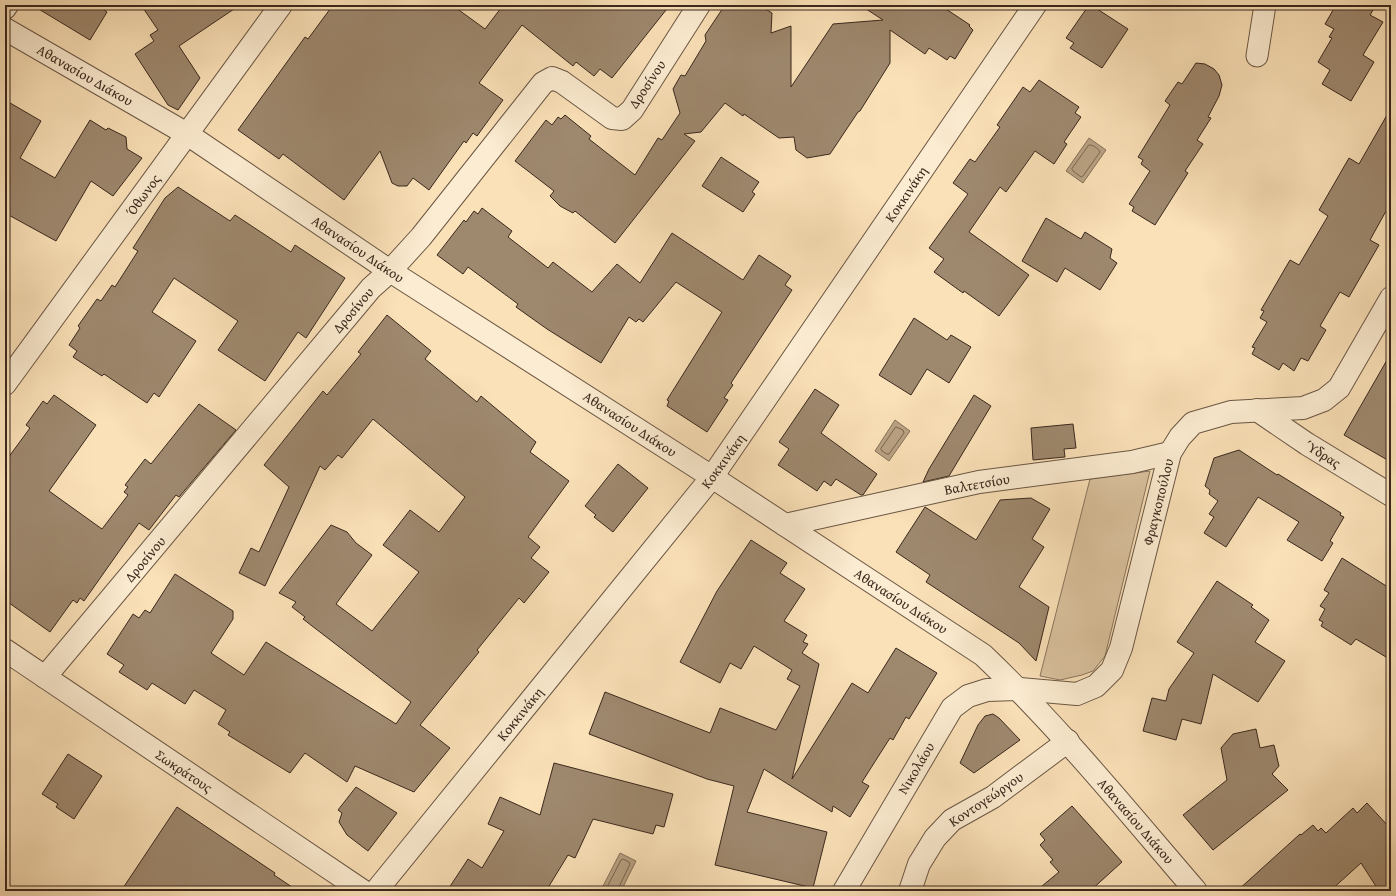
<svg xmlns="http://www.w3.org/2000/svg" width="1396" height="896" viewBox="0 0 1396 896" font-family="'Gentium Book Plus',serif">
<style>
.green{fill:#dac29e;stroke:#8a755e}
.water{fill:#b9a283;stroke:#86715a}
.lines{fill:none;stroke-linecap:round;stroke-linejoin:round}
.shore{stroke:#796550;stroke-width:1}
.building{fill:#9e886e;stroke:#39281d}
.pedestrian-casing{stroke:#6a5644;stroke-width:23}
.minor-casing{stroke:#6a5644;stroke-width:24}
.tertiary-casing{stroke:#6a5644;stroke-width:24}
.pedestrian{stroke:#fcecd1;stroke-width:21}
.minor{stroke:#fcecd1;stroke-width:22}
.tertiary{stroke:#fcecd1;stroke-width:22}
.labels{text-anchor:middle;stroke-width:3;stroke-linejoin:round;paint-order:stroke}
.street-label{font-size:14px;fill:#39281d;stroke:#fcecd1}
</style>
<rect width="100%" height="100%" fill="#fbe1b8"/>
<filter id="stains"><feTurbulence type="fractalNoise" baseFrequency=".005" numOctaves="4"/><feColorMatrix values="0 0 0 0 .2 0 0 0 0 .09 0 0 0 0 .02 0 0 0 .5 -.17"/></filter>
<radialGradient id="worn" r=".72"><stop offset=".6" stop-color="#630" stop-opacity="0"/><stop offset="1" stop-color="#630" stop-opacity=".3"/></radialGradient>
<polygon class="green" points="1150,471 1105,656 1093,671 1082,675 1060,680 1040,676 1090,479"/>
<g class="water">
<polygon points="1089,138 1106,150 1083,183 1066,171"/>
<polygon points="895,420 910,431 889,461 875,451"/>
<polygon points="620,853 636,861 621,891 603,891 601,890"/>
</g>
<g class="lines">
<g class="shore">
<path d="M1089,145c3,-1 10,4 11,7l-17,24 -2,1 -8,-6 -1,-2z"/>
<polygon points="896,427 903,430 904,433 889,454 887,454 882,451 881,449"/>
<polyline points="605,891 621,860 623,859 629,862 630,864 617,891"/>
</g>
</g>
<g class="building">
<polygon points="32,5 97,5 107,12 90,40"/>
<polygon points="141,5 240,5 179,46 200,78 178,110 168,105 135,54 154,41 150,35 158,30"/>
<polygon points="333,5 452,5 485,29 501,8 497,5 670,5 612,78 600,69 594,76 576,62 573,66 522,25 479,83 503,100 477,136 473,133 466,143 464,141 429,190 413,178 407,186 398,186 392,183 380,151 344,200 283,154 279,159 238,130 305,37 308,39"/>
<polygon points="725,5 759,5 772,13 771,33 791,26 791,87 833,24 883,20 860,5 940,5 970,25 969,26 973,30 955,59 950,56 947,60 929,48 925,54 890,30 890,63 860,111 858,112 830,154 807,158 796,150 794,137 779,138 744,114 743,116 725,103 701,132 684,134 695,141 615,243 575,211 573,213 560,206 550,196 554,191 515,161 546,120 552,125 558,117 561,119 565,115 591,136 589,139 635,175 658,138 662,140 680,113 673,89 681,75 685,76 706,41 705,35"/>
<polygon points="1089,5 1091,5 1128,29 1102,68 1070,48 1074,43 1066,38"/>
<polygon points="1336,5 1376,5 1370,15 1383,22 1363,55 1374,62 1351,101 1322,84 1330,70 1318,62 1332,38 1329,37 1334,29 1325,24"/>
<polygon points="1196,63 1205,64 1214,69 1219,75 1222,85 1219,96 1208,117 1211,118 1197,140 1203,144 1185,171 1188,173 1155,225 1132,211 1134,207 1129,204 1150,171 1141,164 1143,160 1138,157 1170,105 1165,101 1178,82 1182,84"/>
<polygon points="1039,80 1079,107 1075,113 1081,117 1064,142 1067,144 1054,164 1035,151 1006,192 1000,187 969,232 1029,275 999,316 964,291 963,293 934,272 944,259 929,248 968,194 953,183 970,159 975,162 1000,127 997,125 1023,87 1030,92"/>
<polygon points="5,100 41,121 20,158 55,178 90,120 106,130 108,128 126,137 127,149 142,158 113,196 91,181 56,241 5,213"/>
<polygon points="1391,108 1391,202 1370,240 1379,245 1349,297 1340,292 1320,326 1326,330 1308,361 1301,358 1294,371 1283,363 1279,370 1252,354 1255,348 1252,347 1267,322 1260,318 1264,311 1261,310 1290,260 1299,265 1328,216 1319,210 1349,158 1359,164"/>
<polygon points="721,157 759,182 752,192 755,194 743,212 702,186"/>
<polygon points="178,187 230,221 235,215 291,252 295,245 345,278 306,338 298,332 265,381 218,350 238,321 174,278 152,312 196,341 159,397 154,393 147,403 104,374 102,376 73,357 77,351 69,345 80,328 78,326 97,299 101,301 112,285 115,287 138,251 133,248 165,198"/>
<polygon points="482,208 512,231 508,237 548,268 553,262 592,292 617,264 640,283 672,233 743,280 759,255 791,276 785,285 792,290 731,383 733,385 724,398 728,400 707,432 667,406 669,401 667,400 722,312 676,282 643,322 639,319 636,322 629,317 601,363 547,329 516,307 518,304 468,267 463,274 437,255 464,220 466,222 474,211 478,214"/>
<polygon points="1046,218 1081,239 1085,232 1112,249 1110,258 1117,263 1100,290 1065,268 1057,282 1022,261"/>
<polygon points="387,315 431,351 425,359 477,402 481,396 536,442 530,452 569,481 528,537 540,547 531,558 549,572 524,603 519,598 477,650 479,652 420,725 450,748 414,792 355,766 347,782 305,753 290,773 228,735 230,732 218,724 226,710 194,690 185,704 152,683 147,690 119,672 124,665 107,654 133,614 139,618 145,610 150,613 175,574 233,611 233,619 211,653 244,675 266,642 396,724 411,702 303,619 305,617 292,607 296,602 279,593 331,525 347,532 356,543 372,555 336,604 372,631 419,572 383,545 410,510 439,532 465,497 373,419 342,458 338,455 325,470 320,466 265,586 239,573 251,548 259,552 289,487 264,465 323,391 327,395 361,354 358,352"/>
<polygon points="914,318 947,340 951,335 971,347 949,383 927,369 911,395 879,375"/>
<polygon points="1391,353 1391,462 1344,435"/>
<polygon points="815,389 839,405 821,433 877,474 863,495 861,495 836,479 831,486 824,481 817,491 778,465 789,449 779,442"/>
<polygon points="54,395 96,425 49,491 102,529 128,495 124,492 128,487 125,485 145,459 151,464 199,404 236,430 179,497 176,495 149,530 139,523 84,601 80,598 77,603 73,600 50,632 5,600 5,462 30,428 26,425 43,401 47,404"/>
<polygon points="974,395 991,406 949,476 923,482 929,469"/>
<polygon points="1073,424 1076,448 1064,449 1065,457 1033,460 1031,428"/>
<polygon points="1239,450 1277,475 1278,474 1341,513 1340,515 1344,517 1330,541 1333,543 1322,561 1287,540 1299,522 1258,497 1226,547 1204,533 1214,517 1209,514 1218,501 1209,494 1210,490 1205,486 1214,458"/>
<polygon points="618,464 648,488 613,532 594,517 596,515 585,506"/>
<polygon points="1031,498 1050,509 1032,539 1044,547 1019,587 1049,607 1036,661 1019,643 926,582 930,575 896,552 925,507 976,540 1000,500"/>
<polygon points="751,540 787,563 780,573 805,589 784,621 807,635 803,642 808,644 802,653 819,664 792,779 852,683 868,693 896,648 937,673 909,719 906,717 893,740 890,738 862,782 869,786 850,817 833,806 832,812 764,769 747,812 827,832 813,888 715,865 734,786 707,779 589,734 605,692 710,733 720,708 776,730 800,686 787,679 792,670 754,646 741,669 730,663 720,683 680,662 717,591"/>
<polygon points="1342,558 1391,589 1391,660 1356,639 1351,645 1321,626 1323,622 1319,620 1325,609 1320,606 1329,593 1324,590"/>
<polygon points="1217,581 1253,605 1251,607 1269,620 1255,642 1285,661 1258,702 1213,674 1201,724 1182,719 1176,740 1143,731 1152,698 1166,701 1169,689 1194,653 1177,642"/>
<polygon points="993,714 999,718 1020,740 974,773 960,763 978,725 985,716"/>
<polygon points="1256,729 1260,748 1274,745 1279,766 1272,774 1288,790 1213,850 1183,815 1227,780 1221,748 1233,734"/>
<polygon points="68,754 102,776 74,819 56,807 58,804 42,794"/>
<polygon points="554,763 673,794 664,827 656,825 653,834 593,819 575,858 568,855 546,891 447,891 468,859 482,868 504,831 488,824 500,797 540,815"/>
<polygon points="356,787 397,813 368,851 347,835 339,822 342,813 338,810"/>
<polygon points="1367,803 1389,827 1386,831 1391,836 1391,891 1379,891 1361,863 1330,891 1237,891 1300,834 1301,835 1313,825 1318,831 1321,828 1326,833 1353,808 1357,813"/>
<polygon points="1072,806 1122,862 1090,891 1036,891 1059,872 1050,862 1053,860 1040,845 1045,840 1040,834"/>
<polygon points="177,807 275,873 274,875 298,891 121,891"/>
</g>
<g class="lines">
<defs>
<polyline id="pedestrian" points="1257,56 1265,5"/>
<g id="minor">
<polyline points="5,8 7,5"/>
<path d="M5,29l182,105 203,137 322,206 271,178c77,73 144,156 213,236"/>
<polyline points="1257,410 1307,444 1391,495"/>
<polyline points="785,525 979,482 1132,462 1170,453"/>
<polyline points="5,650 363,891"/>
<polyline points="45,677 371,288 390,271 421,237 543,83 552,78 562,82 612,118 622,119 632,110 699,5"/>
<polyline points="376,891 712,477 1035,5"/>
<polyline points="844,891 952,708 968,696 987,690 1020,689 1077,694 1096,686 1112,670 1121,648 1170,453 1180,437 1193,423 1231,412 1303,408 1324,400 1339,388 1391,298"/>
<polyline points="910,891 919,864 935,838 952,820 993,797 1068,741"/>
</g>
<polyline id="tertiary" points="5,384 281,5"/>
</defs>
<use href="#pedestrian" class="pedestrian-casing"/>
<use href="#minor" class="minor-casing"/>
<use href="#tertiary" class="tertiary-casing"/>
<use href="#pedestrian" class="pedestrian"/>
<use href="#minor" class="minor"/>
<use href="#tertiary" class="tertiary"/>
</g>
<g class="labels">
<g class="street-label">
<text transform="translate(85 75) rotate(30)" y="5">Αθανασίου Διάκου</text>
<text transform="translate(647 84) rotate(-56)" y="5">Δροσίνου</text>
<text transform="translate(906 194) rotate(-56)" y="5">Κοκκινάκη</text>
<text transform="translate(143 195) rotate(-54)" y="5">Όθωνος</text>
<text transform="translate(358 249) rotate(34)" y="5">Αθανασίου Διάκου</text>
<text transform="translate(353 310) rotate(-50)" y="5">Δροσίνου</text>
<text transform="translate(630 424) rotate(33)" y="5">Αθανασίου Διάκου</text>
<text transform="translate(1323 454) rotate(32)" y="5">Ύδρας</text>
<text transform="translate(723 461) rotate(-54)" y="5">Κοκκινάκη</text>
<text transform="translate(977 484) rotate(-10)" y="5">Βαλτετσίου</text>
<text transform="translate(1158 502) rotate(-76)" y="5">Φραγκοπούλου</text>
<text transform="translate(145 559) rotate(-50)" y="5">Δροσίνου</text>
<text transform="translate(901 601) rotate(33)" y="5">Αθανασίου Διάκου</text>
<text transform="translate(520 714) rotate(-51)" y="5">Κοκκινάκη</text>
<text transform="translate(916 768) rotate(-59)" y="5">Νικολάου</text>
<text transform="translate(184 771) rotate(34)" y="5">Σωκράτους</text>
<text transform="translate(986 799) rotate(-34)" y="5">Κοντογεώργου</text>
<text transform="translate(1136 821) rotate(49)" y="5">Αθανασίου Διάκου</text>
</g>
</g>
<rect width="1396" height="896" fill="none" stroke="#fbe1b8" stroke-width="20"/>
<rect x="6" y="6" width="1384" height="884" fill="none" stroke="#39281d" stroke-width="2"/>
<rect x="10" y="10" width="1376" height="876" fill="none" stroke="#39281d"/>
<rect width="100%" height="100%" filter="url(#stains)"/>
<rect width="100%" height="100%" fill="url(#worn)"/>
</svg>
